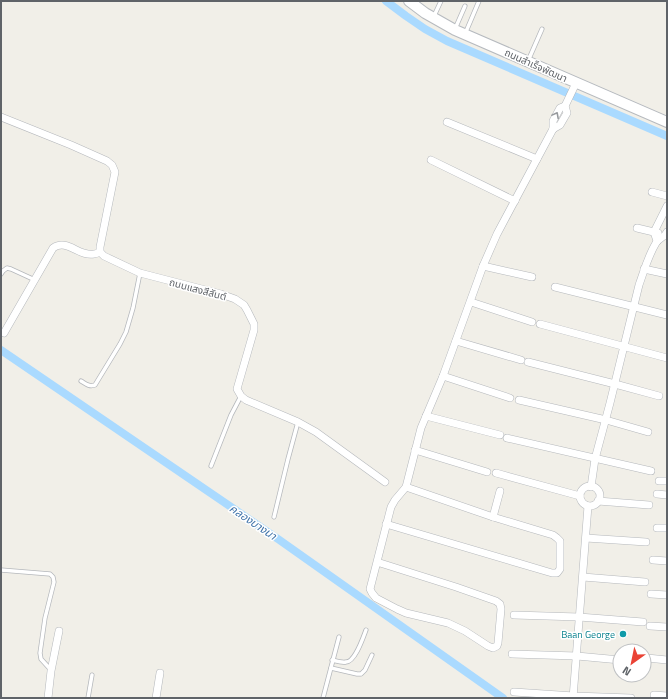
<svg xmlns="http://www.w3.org/2000/svg" width="668" height="699" viewBox="0 0 668 699" font-family="'Titillium Web','Noto Sans Thai',sans-serif">
<style>
.lines{fill:none;stroke-linecap:round;stroke-linejoin:round}
.canal{stroke:#aadaff;stroke-width:8}
.lane-casing{stroke:#b5b8bc;stroke-width:5}
.street-casing{stroke:#b5b8bc;stroke-width:8}
.secondary-casing{stroke:#b6babf;stroke-width:12}
.lane{stroke:#fff;stroke-width:3.5}
.street{stroke:#fff;stroke-width:7}
.secondary{stroke:#fff;stroke-width:10}
.oneway{stroke:#979a9d}
.culture-dot{fill:#0f9aa8;stroke:#fff;stroke-width:1.5}
.labels{text-anchor:middle;stroke-width:3;stroke-linejoin:round;paint-order:stroke}
.street-label{font-size:10px;fill:#5f6368;stroke:#fff}
.culture-label{font-size:10px;fill:#0d838f;stroke:#fff;text-anchor:end}
.water-label{font-size:11px;font-style:italic;fill:#4174aa;stroke:#fff}
</style>
<rect width="100%" height="100%" fill="#f1efe8"/>
<g class="lines">
<g class="canal">
<polyline points="386,1 406,16 425,29 447,41 667,136"/>
<polyline points="1,350 278,539 503,698"/>
</g>
<defs>
<g id="lane">
<polyline points="434,16 441,1"/>
<polyline points="455,29 465,6"/>
<polyline points="465,34 479,1"/>
<polyline points="528,61 542,29"/>
<polyline points="1,274 3,271 7,268 11,269 35,280"/>
<path d="M81,381c5,3 8,6 14,4l25,-41 6,-12 7,-24 7,-35"/>
<polyline points="211,466 231,415 241,396"/>
<polyline points="274,517 288,459 298,422"/>
<polyline points="1,570 50,574 53,577 54,582 45,618 40,653 41,659 51,670"/>
<path d="M332,660c4,1 10,3 14,2 9,0 17,-24 20,-32"/>
<polyline points="331,668 357,674 361,674 365,670 372,655"/>
<polyline points="88,698 92,675"/>
<polyline points="323,698 339,637"/>
</g>
<g id="street">
<polyline points="1,117 71,145 107,161 112,165 115,172 100,247 100,252 104,256 140,273 221,294 235,299 244,305 247,310 254,324 254,330 237,389 241,396 246,400 298,422 316,432 385,482"/>
<polyline points="447,122 537,159"/>
<polyline points="553,129 553,121 560,108 565,106"/>
<polyline points="431,160 515,201"/>
<polyline points="652,192 667,196"/>
<polyline points="637,228 658,233"/>
<polyline points="657,241 654,232 667,206"/>
<polyline points="483,266 532,277"/>
<polyline points="644,269 667,274"/>
<polyline points="555,287 667,315"/>
<polyline points="471,302 532,322"/>
<polyline points="540,324 667,358"/>
<path d="M4,333l49,-85c14,-10 26,9 41,6 2,0 4,-1 6,-2"/>
<polyline points="456,341 521,360"/>
<polyline points="528,362 615,384 659,396"/>
<polyline points="443,376 510,398"/>
<polyline points="519,400 606,420 648,432"/>
<polyline points="426,416 500,435"/>
<polyline points="507,438 651,471"/>
<polyline points="415,450 487,472"/>
<polyline points="496,473 580,496"/>
<polyline points="659,481 667,481"/>
<circle cx="590" cy="496" r="10"/>
<path d="M591,487l4,-28 15,-56 29,-118c5,-14 9,-29 17,-42 3,-5 9,-6 11,-11"/>
<polyline points="657,494 667,495"/>
<polyline points="598,501 649,505"/>
<polyline points="493,517 500,491"/>
<polyline points="386,524 552,573 557,573 560,569 560,541 557,538 553,535 493,517 406,487"/>
<polyline points="657,528 667,528"/>
<polyline points="586,538 646,542"/>
<polyline points="653,560 667,561"/>
<polyline points="377,562 456,587 496,601 500,604 501,609 498,643 497,646 493,648 488,646 465,631 448,623 406,613 397,609 376,598 372,593 370,589 391,507 395,500 406,487 421,428 443,376 483,266 497,234 553,129 560,125 567,113 565,106 576,83"/>
<polyline points="583,577 645,582"/>
<polyline points="651,594 667,595"/>
<polyline points="514,615 579,617 643,622"/>
<polyline points="650,626 667,627"/>
<polyline points="512,654 577,656 620,660"/>
<polyline points="647,658 667,660"/>
<polyline points="514,692 574,696 631,698"/>
<polyline points="654,695 667,696"/>
<polyline points="48,698 51,671 59,631"/>
<polyline points="156,698 160,673"/>
<polyline points="573,698 588,506"/>
</g>
<polyline id="secondary" points="409,1 425,13 455,30 667,122"/>
</defs>
<use href="#lane" class="lane-casing"/>
<use href="#street" class="street-casing"/>
<use href="#secondary" class="secondary-casing"/>
<use href="#lane" class="lane"/>
<use href="#street" class="street"/>
<use href="#secondary" class="secondary"/>
</g>
<defs><path id="oneway-chevron" d="M-2-3.5L2.5 0L-2 3.5" fill="none" stroke-width="1.6" stroke-linecap="round" stroke-linejoin="round"/></defs>
<use class="oneway" href="#oneway-chevron" transform="translate(556 115) rotate(-62)"/>
<circle class="culture-dot" cx="623" cy="634" r="4"/>
<g class="labels">
<g class="street-label">
<text transform="translate(536 65) rotate(24)" y="4">ถนนสำเร็จพัฒนา</text>
<text transform="translate(198 289) rotate(15)" y="4">ถนนแสงสีสันต์</text>
</g>
<g class="culture-label">
<text x="615" y="638">Baan George</text>
</g>
<g class="water-label">
<text transform="translate(253 522) rotate(34)" y="4">คลองบางนา</text>
</g>
</g>
<rect width="668" height="699" fill="none" stroke="#5f6368" stroke-width="4"/>
<g transform="translate(632 663) rotate(213)"><circle r="19" fill="#ffffff" stroke="#bfc1c3"/>
<path d="M0-3L7 15L0 10L-7 15Z" fill="#ea4335"/>
<text y="-6" font-size="11" font-weight="bold" text-anchor="middle" fill="#5f6368">N</text>
</g>
</svg>
